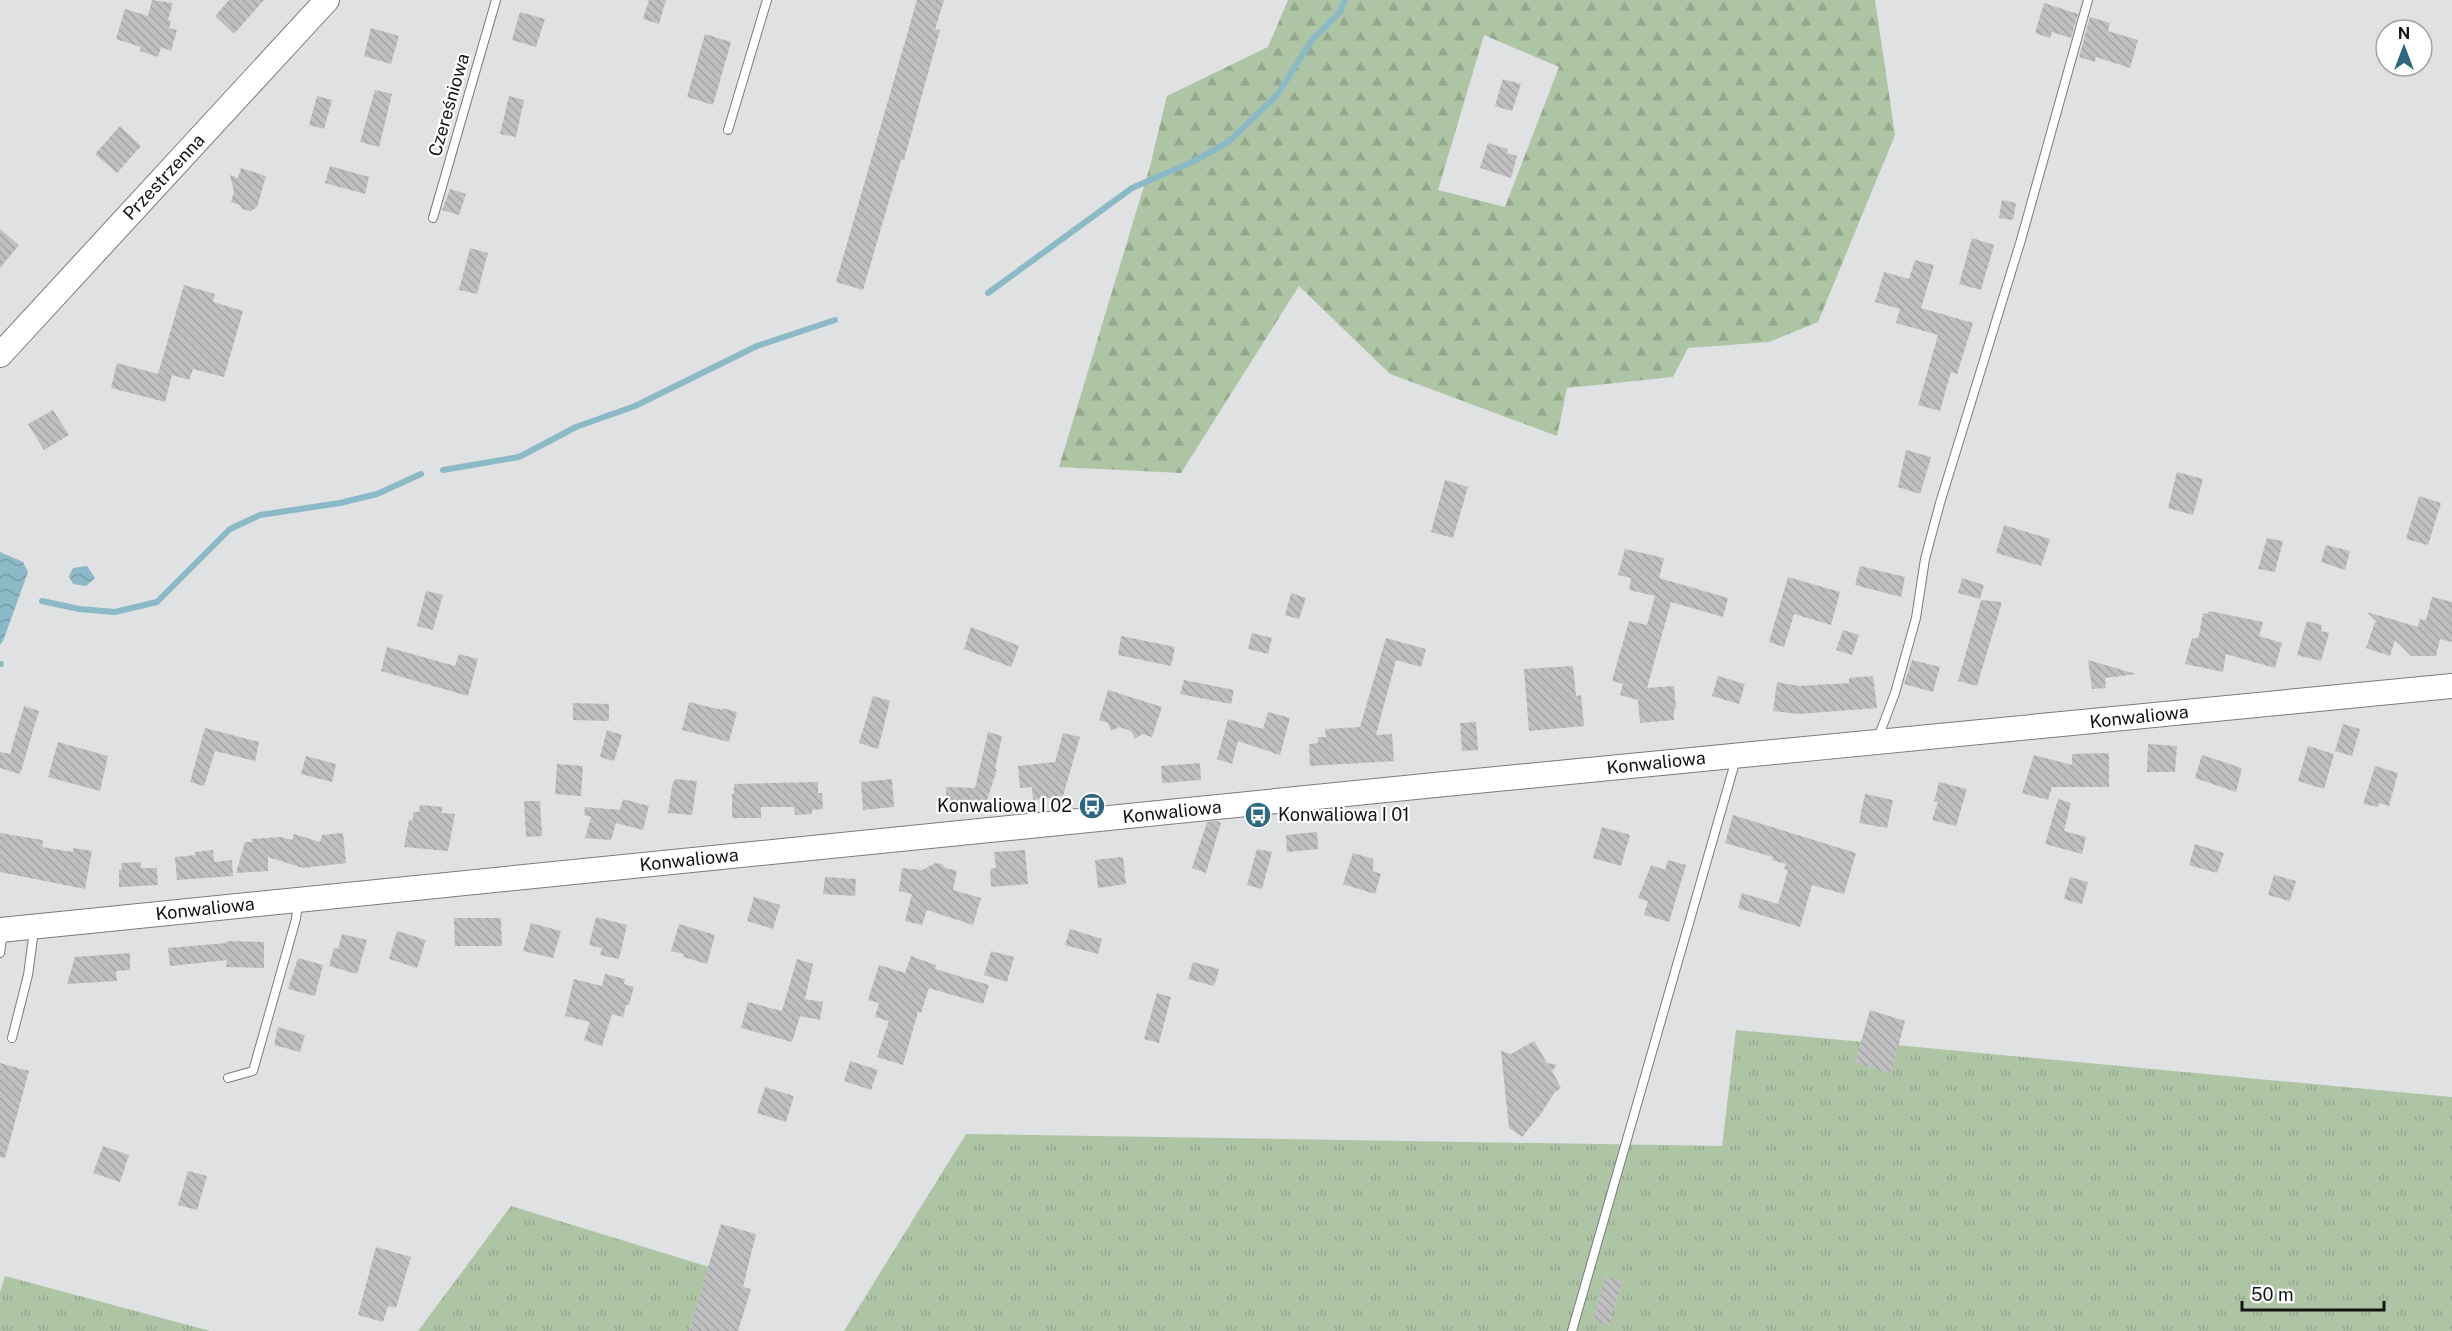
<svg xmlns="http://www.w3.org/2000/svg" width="2452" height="1331" viewBox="0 0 2452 1331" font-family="'Public Sans',sans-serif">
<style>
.grass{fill:url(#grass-tufts)}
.forest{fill:url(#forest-firs);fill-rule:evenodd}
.water{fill:url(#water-waves)}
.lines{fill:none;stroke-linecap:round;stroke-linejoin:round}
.stream{stroke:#8cb9c6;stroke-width:6}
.building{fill:url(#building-back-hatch)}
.lane-casing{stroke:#7a7c7e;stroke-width:10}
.secondary-casing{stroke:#7a7c7e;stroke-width:26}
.lane{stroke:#fff;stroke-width:8}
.secondary{stroke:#fff;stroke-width:24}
.labels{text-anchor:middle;stroke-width:4.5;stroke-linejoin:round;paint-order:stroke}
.street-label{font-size:18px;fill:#141415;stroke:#fff}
.poi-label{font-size:18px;fill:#141415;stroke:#fff;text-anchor:end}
</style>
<defs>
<pattern id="grass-tufts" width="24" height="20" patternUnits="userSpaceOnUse" patternTransform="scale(1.5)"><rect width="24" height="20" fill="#aec5a5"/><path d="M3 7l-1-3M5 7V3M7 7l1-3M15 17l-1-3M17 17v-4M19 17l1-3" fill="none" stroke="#95a88d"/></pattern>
<pattern id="forest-firs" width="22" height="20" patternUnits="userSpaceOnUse" patternTransform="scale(1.5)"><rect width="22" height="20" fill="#aec5a5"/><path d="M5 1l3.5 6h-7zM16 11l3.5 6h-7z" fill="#95a88d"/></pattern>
<pattern id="water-waves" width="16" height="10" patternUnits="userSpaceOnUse" patternTransform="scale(1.5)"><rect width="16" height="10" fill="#8cb9c6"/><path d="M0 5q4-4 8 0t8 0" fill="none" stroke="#789ea9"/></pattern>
<pattern id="building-back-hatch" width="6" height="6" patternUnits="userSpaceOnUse" patternTransform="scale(1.5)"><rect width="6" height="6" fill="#bfbfc2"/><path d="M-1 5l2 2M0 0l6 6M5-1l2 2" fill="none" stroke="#a3a3a6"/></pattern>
</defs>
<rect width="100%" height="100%" fill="#dfe1e3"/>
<g class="grass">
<polygon points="1736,1030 2452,1097 2452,1331 844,1331 966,1134 1722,1146"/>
<polygon points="511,1206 709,1267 689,1331 418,1331"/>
<polygon points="5,1276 210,1331 0,1331 0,1292"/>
</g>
<path class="forest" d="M1288,0h587l20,135 -77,187 -49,20 -81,6 -15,29 -106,11 -10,48 -167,-62 -91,-88 -118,187 -122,-6 91,-301 17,-70 101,-49zM1484,35l75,32 -54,140 -67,-17z"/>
<g class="water">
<polygon points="0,552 23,562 28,572 3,641 0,645"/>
<polygon points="87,566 95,578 86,586 73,584 69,576 73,568"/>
</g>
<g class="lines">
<g class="stream">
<polyline points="988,293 1132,188 1192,162 1227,143 1277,95 1312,40 1340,12 1345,0"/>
<polyline points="443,470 519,457 576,427 635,406 757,346 835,320"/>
<polyline points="42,601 79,609 115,612 157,602 230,529 260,515 340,503 377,494 421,474"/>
<polyline points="0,664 1,664"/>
</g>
</g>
<g class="building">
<polygon points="152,0 173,3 168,20 171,21 169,28 177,30 171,51 161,47 158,57 140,51 141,47 116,39 125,9 148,16"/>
<polygon points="229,0 264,0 234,34 215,16"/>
<polygon points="649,0 666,0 659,24 643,19"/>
<polygon points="917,0 944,0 935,29 940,30 904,160 901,160 863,290 836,282"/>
<polygon points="2044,3 2078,14 2071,38 2052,32 2050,38 2035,33"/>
<polygon points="520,12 545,19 536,47 512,40"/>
<polygon points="2090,17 2110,23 2108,31 2138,40 2130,68 2096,57 2095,62 2079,57"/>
<polygon points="371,28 399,36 391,64 364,56"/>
<polygon points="705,34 731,42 713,105 687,97"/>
<polygon points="1503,79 1521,84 1512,111 1495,106"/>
<polygon points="375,90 392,94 379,147 360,142"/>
<polygon points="317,96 332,100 324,129 309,125"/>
<polygon points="509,96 524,100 516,137 500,134"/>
<polygon points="120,126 141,146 117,173 95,154"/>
<polygon points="1488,143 1508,149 1507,153 1517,156 1511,178 1480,168"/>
<polygon points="330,166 369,177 365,194 325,183"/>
<polygon points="241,168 266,176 257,207 251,211 242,209 240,205 231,202 234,192 230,175 238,178"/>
<polygon points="450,189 466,194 459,215 442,210"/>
<polygon points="2002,200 2016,203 2013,220 1999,218"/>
<polygon points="0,229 19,245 0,268"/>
<polygon points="1972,238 1994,245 1981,290 1959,284"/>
<polygon points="470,248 488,253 477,294 459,290"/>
<polygon points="1915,260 1934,265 1921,308 1973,323 1957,374 1951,372 1940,411 1918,405 1938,335 1896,323 1900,309 1875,302 1884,272 1909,279"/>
<polygon points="184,285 215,294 213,302 243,311 224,377 193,369 189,380 172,375 165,402 111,388 117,363 158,374"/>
<polygon points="53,410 69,435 44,450 28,424"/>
<polygon points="1906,450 1931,457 1920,494 1898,487"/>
<polygon points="2177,472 2203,479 2193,515 2168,508"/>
<polygon points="1445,480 1468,487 1453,538 1431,532"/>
<polygon points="2419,496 2441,503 2428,545 2406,539"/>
<polygon points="2004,525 2050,539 2041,566 1996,553"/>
<polygon points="2267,538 2283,541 2275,572 2258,569"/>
<polygon points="2326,545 2350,551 2345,570 2321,562"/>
<polygon points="1625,549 1664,558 1659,578 1728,598 1723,617 1671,602 1647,688 1674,686 1676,709 1674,709 1674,720 1640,723 1638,700 1620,695 1623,684 1612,681 1629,621 1647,625 1655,596 1629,590 1631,578 1618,575"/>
<polygon points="1860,566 1905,577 1901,597 1855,585"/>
<polygon points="1788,577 1840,592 1831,625 1794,614 1784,647 1769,642"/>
<polygon points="1962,578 1984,585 1980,599 1958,593"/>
<polygon points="426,591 443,595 433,630 417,626"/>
<polygon points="1291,593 1306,598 1299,619 1285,615"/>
<polygon points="2432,597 2452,602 2452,642 2440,639 2436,656 2411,656 2395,640 2390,656 2366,648 2375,622 2378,623 2367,612 2418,627 2420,619 2426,620"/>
<polygon points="1981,600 2002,602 1977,686 1958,681"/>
<polygon points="2209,611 2263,622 2259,636 2282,643 2275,668 2226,654 2223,672 2185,664 2192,638 2196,639 2199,635 2203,613 2208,614"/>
<polygon points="2307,621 2322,625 2321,631 2329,633 2321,661 2297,655"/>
<polygon points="971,627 1019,646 1011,667 964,649"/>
<polygon points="1843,630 1859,635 1852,655 1836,650"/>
<polygon points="1252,633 1272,638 1268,654 1248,649"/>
<polygon points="1121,636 1175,647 1171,666 1118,655"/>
<polygon points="1386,638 1426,649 1421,667 1396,660 1376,735 1392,734 1394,761 1310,766 1309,744 1318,743 1318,737 1326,737 1325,729 1360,727"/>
<polygon points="387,647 455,666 459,654 478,659 468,696 381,671"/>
<polygon points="1912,660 1940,667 1933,692 1904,684"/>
<polygon points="2088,660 2136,674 2105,678 2106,688 2092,689"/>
<polygon points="1573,666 1576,696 1581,695 1584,726 1529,731 1524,669"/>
<polygon points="1718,676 1745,684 1739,704 1712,696"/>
<polygon points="1873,676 1877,708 1798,714 1773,711 1777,682 1799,686 1849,683 1849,678"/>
<polygon points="1184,680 1234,690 1231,704 1180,694"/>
<polygon points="1108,690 1162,707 1152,737 1142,734 1135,739 1131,731 1119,727 1111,731 1108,723 1099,720"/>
<polygon points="873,696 890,701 878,749 859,743"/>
<polygon points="689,702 722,710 722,708 737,712 729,742 682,730"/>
<polygon points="573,703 609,704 609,721 573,720"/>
<polygon points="24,706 39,711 20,774 0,768 0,752 10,754"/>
<polygon points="1268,712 1290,718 1280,755 1238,741 1232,764 1217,759 1228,719 1263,729"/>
<polygon points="1476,722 1478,750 1462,751 1460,723"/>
<polygon points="2343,724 2360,729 2352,756 2335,751"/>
<polygon points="205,728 259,742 255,761 215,751 204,786 190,782"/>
<polygon points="607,730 622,735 614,761 600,757"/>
<polygon points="988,732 1002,736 995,769 997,769 986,803 946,803 946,787 975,788"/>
<polygon points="1063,733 1080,737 1063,796 1033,800 1032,787 1020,788 1018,766 1055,762"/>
<polygon points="58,742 108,756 100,791 48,777"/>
<polygon points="2148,744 2177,746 2175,772 2147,772"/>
<polygon points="2308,746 2334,754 2324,789 2298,781"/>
<polygon points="2109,753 2109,787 2052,787 2048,800 2022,793 2034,755 2072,765 2072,754"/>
<polygon points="2202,755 2242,768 2236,792 2195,778"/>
<polygon points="306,756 336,764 332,782 301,774"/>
<polygon points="1200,763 1201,780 1162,783 1161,766"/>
<polygon points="557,764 583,766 581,796 555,794"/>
<polygon points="2375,766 2398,773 2389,806 2379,803 2378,807 2363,804"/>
<polygon points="675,779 697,781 692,815 668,813 672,786"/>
<polygon points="892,779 894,807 863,810 861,782"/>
<polygon points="818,782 818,793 822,793 823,809 812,810 812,814 795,815 794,807 761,807 761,818 732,818 732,794 734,794 734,784"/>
<polygon points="1939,782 1967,789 1956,826 1932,820 1938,802 1934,801"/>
<polygon points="1865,794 1893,800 1887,828 1859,823"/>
<polygon points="623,799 649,806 643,830 616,823 611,840 585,838 591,817 584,815 585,807 620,810"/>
<polygon points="2058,799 2071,803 2064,831 2086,837 2082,854 2045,844"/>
<polygon points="524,801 540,801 542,836 526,837"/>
<polygon points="420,805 443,807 441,813 455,814 448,851 404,847 409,820 413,820 413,812 419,812"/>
<polygon points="1733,815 1856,853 1844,894 1812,885 1800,927 1738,908 1742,893 1778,904 1788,870 1784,869 1786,864 1772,860 1773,857 1725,843"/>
<polygon points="1217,821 1221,823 1206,873 1192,868 1207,822"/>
<polygon points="1602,827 1630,835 1621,866 1593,858"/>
<polygon points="1317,832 1318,849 1287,852 1286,835"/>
<polygon points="0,833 43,840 42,847 73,852 73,848 92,851 85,889 0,872"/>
<polygon points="343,833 346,863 303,868 268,857 268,871 236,873 245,842 252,842 252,839 282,837 292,840 294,834 320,842 322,835"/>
<polygon points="2195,844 2224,853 2217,873 2189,865"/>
<polygon points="1257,849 1272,852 1262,889 1247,885"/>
<polygon points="213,850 214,862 232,860 233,876 177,880 175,857 196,855 195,852"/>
<polygon points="1025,850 1028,884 991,887 990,869 996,868 994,852"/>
<polygon points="1353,853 1373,859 1373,871 1381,874 1375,894 1343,884"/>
<polygon points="1123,857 1126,884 1098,888 1095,860"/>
<polygon points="1668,860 1686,865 1669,922 1644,915 1648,901 1638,898 1651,865 1665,870"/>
<polygon points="141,862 141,868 157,868 158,885 119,887 119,870 122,870 121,863"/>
<polygon points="936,863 942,864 945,868 957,871 953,890 981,898 973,925 927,910 922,925 905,921 912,894 899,891 902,868 922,870"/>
<polygon points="2274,875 2296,881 2290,901 2268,895"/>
<polygon points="825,877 856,879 855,896 823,894"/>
<polygon points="2070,877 2088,882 2082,904 2064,899"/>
<polygon points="754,897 780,905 773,929 747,921"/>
<polygon points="596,917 627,925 619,959 600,955 602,948 589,945"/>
<polygon points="454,918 501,918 502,946 455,946"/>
<polygon points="531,923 561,931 553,958 523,951"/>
<polygon points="679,924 715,935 707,964 683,957 684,954 671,951"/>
<polygon points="1070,929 1102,939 1098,954 1065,945"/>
<polygon points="397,931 426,940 417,968 389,959"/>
<polygon points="342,934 367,940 357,974 329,966 334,948 338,949"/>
<polygon points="227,941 264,942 264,968 226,967 227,960 170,966 168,948 227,943"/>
<polygon points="991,951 1014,957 1007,982 984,975"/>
<polygon points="130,953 130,970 116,971 117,981 67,984 75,957"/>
<polygon points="911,956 936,965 935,969 989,985 983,1004 929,988 921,1013 918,1012 903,1065 877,1057 889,1021 875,1017 879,1003 868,1000 879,965 905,973"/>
<polygon points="298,958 323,965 315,996 288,989"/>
<polygon points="797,959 813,964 805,999 823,1002 820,1020 800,1016 792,1042 741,1028 748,1002 782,1011"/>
<polygon points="1193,962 1219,969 1214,986 1188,979"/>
<polygon points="605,974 625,979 624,984 634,987 629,1005 626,1005 623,1017 612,1014 602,1046 584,1040 590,1022 565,1016 574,979 602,986"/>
<polygon points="1157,993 1171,997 1159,1043 1144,1039"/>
<polygon points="1870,1010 1905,1021 1891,1073 1855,1063"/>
<polygon points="278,1027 305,1035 300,1052 274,1045"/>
<polygon points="1534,1041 1547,1063 1557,1065 1552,1071 1561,1088 1554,1093 1541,1114 1522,1137 1509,1128 1501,1051 1511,1054"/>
<polygon points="850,1061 878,1070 871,1090 844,1081"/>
<polygon points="0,1063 29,1071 5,1158 0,1157"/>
<polygon points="765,1087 794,1096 786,1122 757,1113"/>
<polygon points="103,1146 129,1155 120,1182 93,1173"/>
<polygon points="188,1171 207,1176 197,1210 178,1205"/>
<polygon points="721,1224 756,1234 743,1287 751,1289 738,1331 689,1331"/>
<polygon points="376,1247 411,1257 396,1308 388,1306 383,1322 358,1315"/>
<polygon points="1606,1276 1622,1281 1609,1325 1593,1320"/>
</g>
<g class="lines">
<defs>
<g id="lane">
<polyline points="728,130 767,0"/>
<polyline points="433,218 496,0"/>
<polyline points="1878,738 1895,693 1916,618 1925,559 1940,503 2021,240 2088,0"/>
<polyline points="0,953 3,933"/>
<polyline points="12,1038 28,975 34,930"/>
<polyline points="228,1078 253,1071 296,919 298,903"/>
<polyline points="1572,1331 1736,759"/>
</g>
<g id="secondary">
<polyline points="0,355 327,0"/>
<polyline points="0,930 1435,785 2452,686"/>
</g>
</defs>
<use href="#lane" class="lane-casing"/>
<use href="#secondary" class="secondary-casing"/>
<use href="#lane" class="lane"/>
<use href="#secondary" class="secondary"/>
</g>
<defs>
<symbol id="bus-disc" viewBox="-11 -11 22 22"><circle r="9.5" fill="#2e6981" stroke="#fff"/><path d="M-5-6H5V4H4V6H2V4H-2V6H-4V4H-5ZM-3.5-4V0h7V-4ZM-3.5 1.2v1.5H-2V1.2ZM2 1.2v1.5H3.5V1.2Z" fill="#fff"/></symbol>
</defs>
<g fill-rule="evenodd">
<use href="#bus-disc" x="1077" y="791" width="30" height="30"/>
<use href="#bus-disc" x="1243" y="800" width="30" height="30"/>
</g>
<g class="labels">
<g class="street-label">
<text transform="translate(449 105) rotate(-74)" y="6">Czereśniowa</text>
<text transform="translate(164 177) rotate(-47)" y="6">Przestrzenna</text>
<text transform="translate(2139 717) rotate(-6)" y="6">Konwaliowa</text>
<text transform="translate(1656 763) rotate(-6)" y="6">Konwaliowa</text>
<text transform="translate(1172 812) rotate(-6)" y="6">Konwaliowa</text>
<text transform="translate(689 860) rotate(-6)" y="6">Konwaliowa</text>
<text transform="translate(205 909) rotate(-6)" y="6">Konwaliowa</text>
</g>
<g class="poi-label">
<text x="1072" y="812">Konwaliowa I 02</text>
<text x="1278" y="821" text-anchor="start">Konwaliowa I 01</text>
</g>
</g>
<g transform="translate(2404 48)"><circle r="28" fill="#ffffff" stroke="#a1a1a1" stroke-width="1.5"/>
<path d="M0-4.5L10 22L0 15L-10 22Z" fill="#2e6981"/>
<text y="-9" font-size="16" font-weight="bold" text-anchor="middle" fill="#141415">N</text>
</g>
<path d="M2242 1301v9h142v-9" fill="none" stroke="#141415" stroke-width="3"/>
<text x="2251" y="1301" font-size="18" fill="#141415" stroke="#ffffff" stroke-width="4.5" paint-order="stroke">50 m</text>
</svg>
